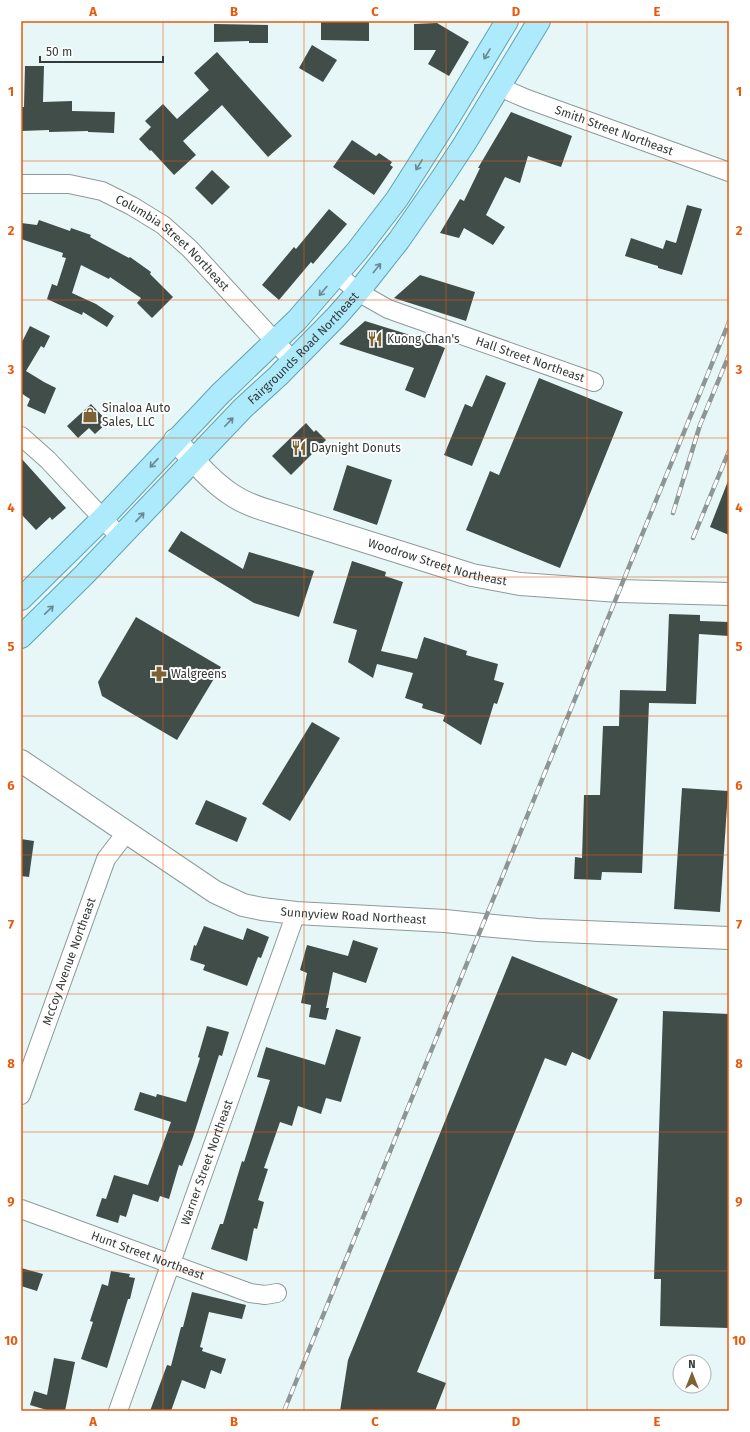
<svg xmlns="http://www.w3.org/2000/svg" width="750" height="1432" viewBox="0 0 750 1432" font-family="'Fira Sans',sans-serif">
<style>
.building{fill:#414d48}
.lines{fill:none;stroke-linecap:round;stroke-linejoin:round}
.street-casing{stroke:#8c9b9a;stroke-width:20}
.secondary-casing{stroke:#8c9b9a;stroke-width:24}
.primary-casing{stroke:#5fa3b5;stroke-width:24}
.street{stroke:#fff;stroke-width:18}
.secondary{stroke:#fff;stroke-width:22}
.primary{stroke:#adeafb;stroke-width:22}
.rail-casing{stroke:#8c9696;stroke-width:4.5}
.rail{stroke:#fff;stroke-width:3;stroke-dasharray:9;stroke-linecap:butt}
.oneway{stroke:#6a8990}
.grid{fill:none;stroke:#e8590c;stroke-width:1;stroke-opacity:0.55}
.labels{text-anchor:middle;stroke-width:4;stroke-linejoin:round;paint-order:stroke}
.street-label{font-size:12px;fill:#343a39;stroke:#fff}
.poi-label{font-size:12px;fill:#343a39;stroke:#fff;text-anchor:start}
.neatline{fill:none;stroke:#e8590c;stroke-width:1.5}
.grid-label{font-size:13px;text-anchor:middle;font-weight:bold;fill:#e8590c}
</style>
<rect width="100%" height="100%" fill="#e7f6f6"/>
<g class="building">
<polygon points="321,21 369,21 369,41 321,40"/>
<polygon points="437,23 469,42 449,76 428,64 436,50 414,50 414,24"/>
<polygon points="214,24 268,25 268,43 249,43 249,41 214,42"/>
<polygon points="312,45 337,60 323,82 299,68"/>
<polygon points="217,52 292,136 268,157 222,105 183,141 196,155 174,175 151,150 150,151 139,139 151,127 145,121 163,104 177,119 209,90 194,73"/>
<polygon points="25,66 44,66 43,102 72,101 72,111 115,112 114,133 88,132 88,131 49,132 49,130 21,131 21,107 24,107"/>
<polygon points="511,112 572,136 561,167 528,156 520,183 505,177 486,215 505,227 493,245 464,228 459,238 440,233 460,199 464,201 480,168 478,168"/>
<polygon points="352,140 376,156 379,153 392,162 390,165 393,167 374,195 333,167"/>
<polygon points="212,170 230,187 212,205 195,188"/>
<polygon points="687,205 702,209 682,275 658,268 658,266 625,256 631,238 663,249 666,240 676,243"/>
<polygon points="329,209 347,224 313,264 311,262 279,300 262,285 294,247 296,249"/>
<polygon points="39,220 70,231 71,228 91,235 90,237 129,258 130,257 151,272 150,274 173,297 152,318 137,303 141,298 110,277 109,279 81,265 72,293 96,304 114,316 107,327 83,312 82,315 47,299 52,284 57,286 66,258 62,257 63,253 21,239 21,223 37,225"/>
<polygon points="420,275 475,292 466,321 394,298"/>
<polygon points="365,321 423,339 445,348 425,398 405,390 414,368 339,344"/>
<polygon points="30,326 50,336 44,348 41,346 26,371 44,382 56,388 45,414 27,406 30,399 21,393 21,344"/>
<polygon points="486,375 506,383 472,466 444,455 465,404 472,407"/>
<polygon points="539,378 623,412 560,568 466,530 490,471 499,475"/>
<polygon points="91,404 108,422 95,434 89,428 78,438 67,426"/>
<polygon points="306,423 314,432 316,430 326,440 291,475 272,456"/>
<polygon points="21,458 66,508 52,520 50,517 36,530 21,514"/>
<polygon points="347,465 392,480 377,525 333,510"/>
<polygon points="728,481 729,481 729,535 710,527"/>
<polygon points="181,531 243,569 249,552 314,571 299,617 254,603 168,551"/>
<polygon points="352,561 386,572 385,576 403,582 381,651 417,659 424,637 467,651 466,655 498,664 494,680 504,683 497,704 494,703 481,745 443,721 445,715 422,708 423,704 405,698 413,673 377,664 373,678 348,662 357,630 333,623"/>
<polygon points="669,614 700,615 700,621 729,622 729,636 699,634 696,704 649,703 642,873 602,872 601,880 574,879 575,857 582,858 584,795 600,795 603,726 619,726 620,690 666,691"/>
<polygon points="136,617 221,667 177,740 102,696 98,682"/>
<polygon points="312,722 340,738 290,821 262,804"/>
<polygon points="682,788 728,791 720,912 674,909"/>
<polygon points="206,800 247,818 237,842 195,824"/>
<polygon points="21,839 34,841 29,877 21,876"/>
<polygon points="204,926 243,940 247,928 269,937 261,958 258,957 247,986 203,970 205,965 190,960 194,945 196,946"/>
<polygon points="353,940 378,948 366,983 333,972 326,1008 329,1008 326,1020 309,1017 311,1005 301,1003 307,973 300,970 307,945 348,956"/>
<polygon points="512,956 618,999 590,1060 572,1052 566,1066 545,1058 417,1372 446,1383 435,1411 340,1411 348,1360"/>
<polygon points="663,1011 729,1014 729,1328 660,1326 661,1279 654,1279"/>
<polygon points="207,1026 229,1032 222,1056 219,1055 193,1137 182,1166 179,1165 169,1199 160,1196 158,1202 133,1194 126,1217 120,1215 118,1223 96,1216 102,1198 106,1199 114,1175 148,1185 171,1122 134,1110 140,1092 156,1097 157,1094 186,1102 200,1058 198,1057"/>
<polygon points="336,1029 361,1037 341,1102 326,1098 321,1114 298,1106 292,1126 280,1122 264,1168 268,1169 258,1200 264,1202 257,1229 254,1228 247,1261 211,1249 220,1224 223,1224 242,1161 244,1162 270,1080 257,1077 266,1047 325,1065"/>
<polygon points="21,1268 43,1274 37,1291 21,1286"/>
<polygon points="111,1271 130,1274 129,1277 135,1278 130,1299 128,1299 107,1368 81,1359 93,1322 90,1321 102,1284 108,1286"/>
<polygon points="192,1292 246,1305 242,1319 209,1312 200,1347 203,1348 202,1351 226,1359 221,1374 211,1370 205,1389 182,1380 171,1411 150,1411 167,1365 171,1366 181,1327 183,1327"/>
<polygon points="54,1358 75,1362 65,1411 50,1411 30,1405 34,1391 47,1395"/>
</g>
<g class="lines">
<defs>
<g id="street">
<path id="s1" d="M499,87l28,12 202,73"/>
<path id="s2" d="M21,184h48l33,7 30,15 31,19 27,24 103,112"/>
<path id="s3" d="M337,274l21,18 30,17 206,73"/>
<polyline points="21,436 48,460 121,538"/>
<path id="s4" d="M21,1095l85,-236 20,-26"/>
<path id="s5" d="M21,1209l229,84 15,2 12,-2"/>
<path id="s6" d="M118,1411l178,-498"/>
</g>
<g id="secondary">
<path id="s7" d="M175,440c18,19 35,41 57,55 12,8 26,13 40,17l200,63 48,9 99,7 110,3"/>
<path id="s8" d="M21,761l194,131 28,13 19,4 34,4 149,8 38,4 55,5 191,8"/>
</g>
<g id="primary">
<polyline points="21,599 102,519 220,394 297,320 357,251 397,199 451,114 507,21"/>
<path id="s9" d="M21,637l64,-63 158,-166 35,-32 58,-59 22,-25 41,-52 43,-62 23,-35 74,-122"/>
</g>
</defs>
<use href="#street" class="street-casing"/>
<use href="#secondary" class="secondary-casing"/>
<use href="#primary" class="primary-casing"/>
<use href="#street" class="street"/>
<use href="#secondary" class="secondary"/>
<use href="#primary" class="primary"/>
<defs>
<g id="rail">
<polyline points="673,513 700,425 729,355"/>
<polyline points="693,538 729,451"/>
<polyline points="284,1411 729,322"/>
</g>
</defs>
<use href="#rail" class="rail-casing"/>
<use href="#rail" class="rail"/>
</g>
<defs><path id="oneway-shaft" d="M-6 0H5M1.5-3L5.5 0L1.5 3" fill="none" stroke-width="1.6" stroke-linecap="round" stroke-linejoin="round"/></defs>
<g class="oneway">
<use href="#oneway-shaft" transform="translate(487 54) rotate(121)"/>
<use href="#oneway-shaft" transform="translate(419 165) rotate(122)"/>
<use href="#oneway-shaft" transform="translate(377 268) rotate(-51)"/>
<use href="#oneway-shaft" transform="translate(323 291) rotate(130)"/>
<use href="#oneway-shaft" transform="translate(229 422) rotate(-46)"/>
<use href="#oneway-shaft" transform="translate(154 463) rotate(133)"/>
<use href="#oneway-shaft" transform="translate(140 517) rotate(-47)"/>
<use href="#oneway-shaft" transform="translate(49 610) rotate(-44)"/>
</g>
<path class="grid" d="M163,21v1390M304,21v1390M446,21v1390M587,21v1390M21,161h708M21,300h708M21,438h708M21,577h708M21,716h708M21,855h708M21,994h708M21,1132h708M21,1271h708"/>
<defs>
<symbol id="restaurant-bare" viewBox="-9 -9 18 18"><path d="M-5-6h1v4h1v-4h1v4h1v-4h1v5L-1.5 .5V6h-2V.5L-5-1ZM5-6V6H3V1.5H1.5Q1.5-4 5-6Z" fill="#7d6234" stroke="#fff" stroke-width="2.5" paint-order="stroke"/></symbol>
<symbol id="shop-bare" viewBox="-9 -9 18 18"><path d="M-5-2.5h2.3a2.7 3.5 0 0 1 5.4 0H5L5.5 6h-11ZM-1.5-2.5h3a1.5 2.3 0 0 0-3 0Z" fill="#7d6234" stroke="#fff" stroke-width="2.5" paint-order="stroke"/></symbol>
<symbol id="pharmacy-bare" viewBox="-9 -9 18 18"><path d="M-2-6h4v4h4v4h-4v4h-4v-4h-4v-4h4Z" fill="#7d6234" stroke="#fff" stroke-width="2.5" paint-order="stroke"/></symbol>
</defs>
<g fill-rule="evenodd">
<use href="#restaurant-bare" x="364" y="328" width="22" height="22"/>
<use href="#shop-bare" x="79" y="404" width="22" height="22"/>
<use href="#restaurant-bare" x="288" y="437" width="22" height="22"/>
<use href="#pharmacy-bare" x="148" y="663" width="22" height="22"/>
</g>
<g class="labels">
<g class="street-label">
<text dy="4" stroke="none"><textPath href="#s1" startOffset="123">Smith Street Northeast</textPath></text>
<text dy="4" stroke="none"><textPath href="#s2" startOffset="170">Columbia Street Northeast</textPath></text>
<text dy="4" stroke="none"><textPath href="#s9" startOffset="404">Fairgrounds Road Northeast</textPath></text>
<text dy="4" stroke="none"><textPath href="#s3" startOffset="213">Hall Street Northeast</textPath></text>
<text dy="4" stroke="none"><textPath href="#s7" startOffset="296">Woodrow Street Northeast</textPath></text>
<text dy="4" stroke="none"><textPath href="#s8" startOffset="376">Sunnyview Road Northeast</textPath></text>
<text dy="4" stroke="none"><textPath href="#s4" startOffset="142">McCoy Avenue Northeast</textPath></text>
<text dy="4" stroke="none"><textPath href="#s6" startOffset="264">Warner Street Northeast</textPath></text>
<text dy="4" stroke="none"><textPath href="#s5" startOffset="135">Hunt Street Northeast</textPath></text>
</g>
<g class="poi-label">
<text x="387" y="343">Kuong Chan's</text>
<text x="102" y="412">Sinaloa Auto<tspan x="102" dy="14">Sales, LLC</tspan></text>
<text x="311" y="452">Daynight Donuts</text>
<text x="171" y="678">Walgreens</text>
</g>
</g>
<rect width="750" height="1432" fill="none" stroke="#ffffff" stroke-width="44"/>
<g transform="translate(692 1374)"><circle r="19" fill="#ffffff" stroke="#aeb0b0"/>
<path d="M0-3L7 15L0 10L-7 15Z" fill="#7d6234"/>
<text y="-6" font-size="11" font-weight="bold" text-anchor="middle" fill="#343a39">N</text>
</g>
<path d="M40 56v6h123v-6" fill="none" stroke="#343a39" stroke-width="2"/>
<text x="46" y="56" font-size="12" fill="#343a39" stroke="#ffffff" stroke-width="3" paint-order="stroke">50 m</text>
<rect x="22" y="22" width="706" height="1388" class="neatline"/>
<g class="grid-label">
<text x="93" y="16">A</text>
<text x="234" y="16">B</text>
<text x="375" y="16">C</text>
<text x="516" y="16">D</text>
<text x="657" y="16">E</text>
<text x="11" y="96">1</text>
<text x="739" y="96">1</text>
<text x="11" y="235">2</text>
<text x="739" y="235">2</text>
<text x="11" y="374">3</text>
<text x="739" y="374">3</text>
<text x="11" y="512">4</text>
<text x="739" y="512">4</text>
<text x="11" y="651">5</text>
<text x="739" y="651">5</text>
<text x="11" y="790">6</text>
<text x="739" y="790">6</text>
<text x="11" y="929">7</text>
<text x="739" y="929">7</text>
<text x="11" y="1068">8</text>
<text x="739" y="1068">8</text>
<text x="11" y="1206">9</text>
<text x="739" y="1206">9</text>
<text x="11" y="1345">10</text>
<text x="739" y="1345">10</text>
<text x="93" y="1426">A</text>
<text x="234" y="1426">B</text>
<text x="375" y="1426">C</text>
<text x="516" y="1426">D</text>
<text x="657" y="1426">E</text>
</g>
</svg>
